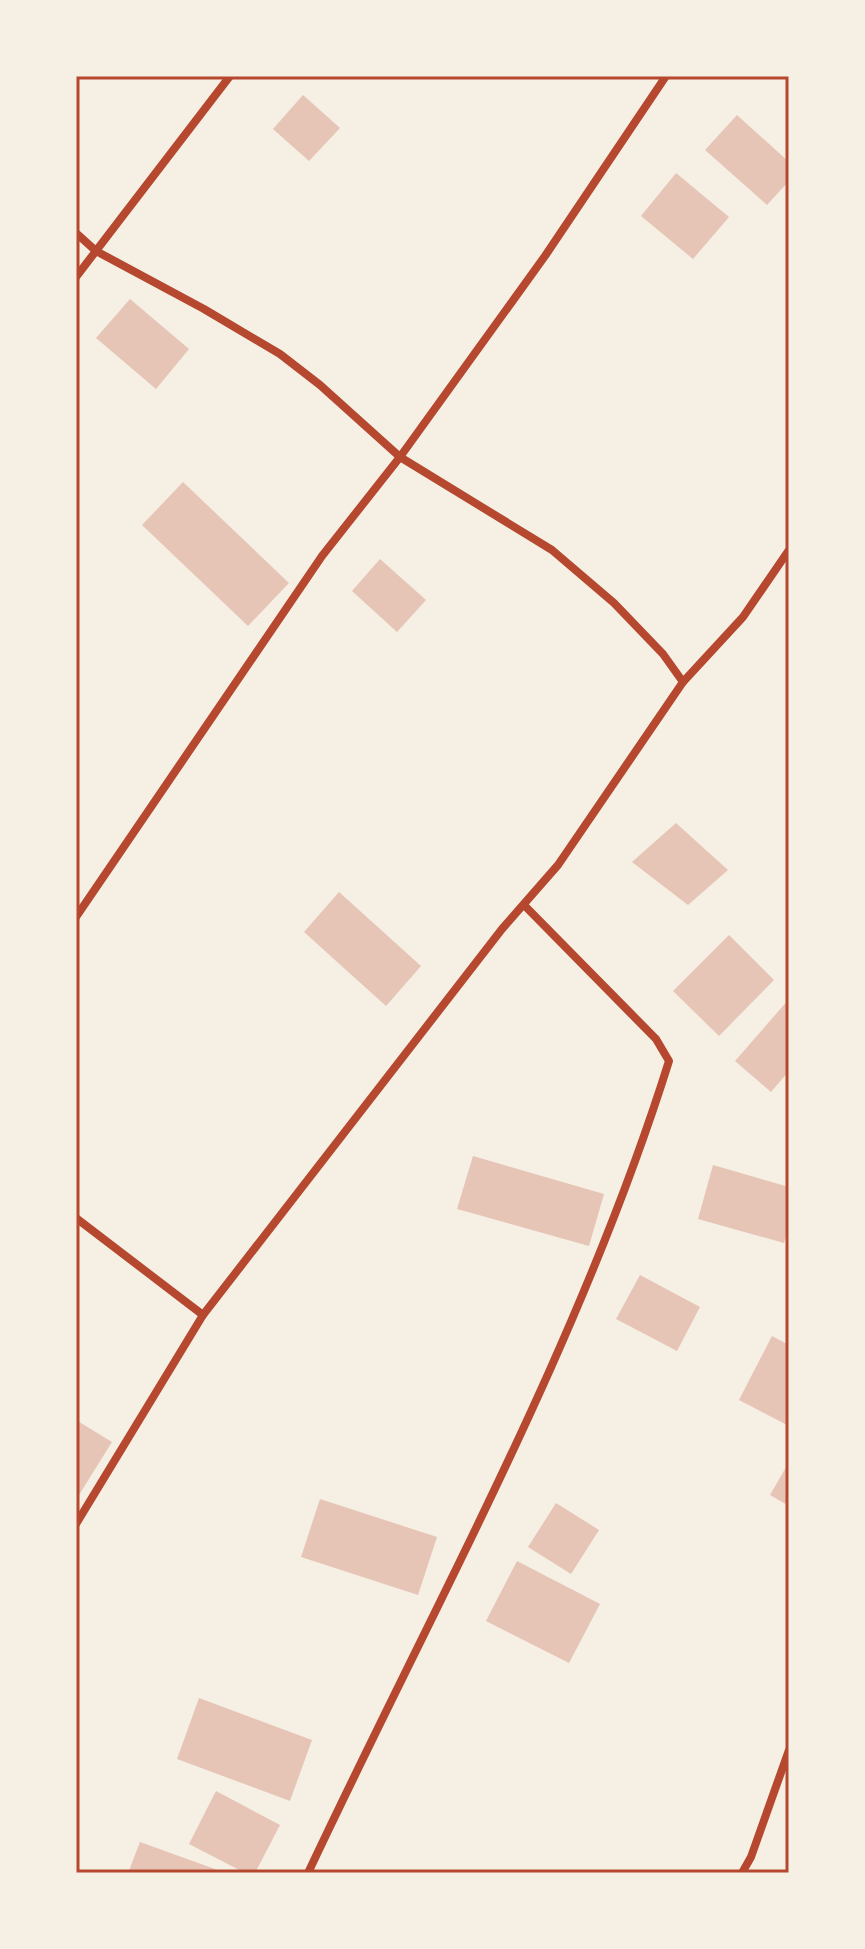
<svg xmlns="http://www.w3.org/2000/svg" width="865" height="1949" viewBox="0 0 865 1949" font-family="Bitter,serif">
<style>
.building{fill:#e6c5b7}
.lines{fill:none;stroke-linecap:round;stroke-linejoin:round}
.minor{stroke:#b5482f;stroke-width:8}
.neatline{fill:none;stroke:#b5482f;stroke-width:3}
</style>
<rect width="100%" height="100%" fill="#f6efe4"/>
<g class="building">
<polygon points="303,95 340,128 309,161 273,129"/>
<polygon points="737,115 789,162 789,181 767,205 705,150"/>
<polygon points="676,173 729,217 693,259 641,216"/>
<polygon points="130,299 189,349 156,389 96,338"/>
<polygon points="183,482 289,583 248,626 142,525"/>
<polygon points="380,559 426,600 397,632 352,591"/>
<polygon points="676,823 728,870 688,905 632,862"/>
<polygon points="339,892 421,966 386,1006 304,932"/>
<polygon points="729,935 774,980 719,1036 673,991"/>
<polygon points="789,999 789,1071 771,1092 735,1061"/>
<polygon points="473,1156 604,1194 589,1246 457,1209"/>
<polygon points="713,1165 789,1187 789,1226 784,1243 698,1219"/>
<polygon points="640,1275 700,1307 677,1351 616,1319"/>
<polygon points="772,1336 789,1345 789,1426 739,1400"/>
<polygon points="76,1420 112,1442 79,1495 76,1493"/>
<polygon points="789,1462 789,1506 770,1495"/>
<polygon points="320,1499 437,1537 418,1595 301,1557"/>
<polygon points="556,1503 599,1530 571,1574 528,1547"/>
<polygon points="517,1561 600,1604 569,1663 486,1621"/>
<polygon points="199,1698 312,1740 290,1801 177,1759"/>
<polygon points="216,1791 280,1825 255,1873 245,1873 189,1844"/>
<polygon points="140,1842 226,1873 128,1873"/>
</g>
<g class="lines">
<g class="minor">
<polyline points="76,233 96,251 204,309 280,354 320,385 400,457 552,550 614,603 663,654 683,682"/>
<polyline points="76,277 230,76"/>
<polyline points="76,917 322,556 400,457 545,256 666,76"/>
<polyline points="76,1218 203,1315"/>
<polyline points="76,1524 203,1315 502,929 558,865 683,682 743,617 789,550"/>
<path d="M308,1873c126,-268 272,-528 361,-812l-13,-22 -132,-134"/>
<polyline points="742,1873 751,1857 789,1750"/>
</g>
</g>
<rect width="865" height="1949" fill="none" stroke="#f6efe4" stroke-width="156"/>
<rect x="78" y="78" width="709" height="1793" class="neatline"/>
</svg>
